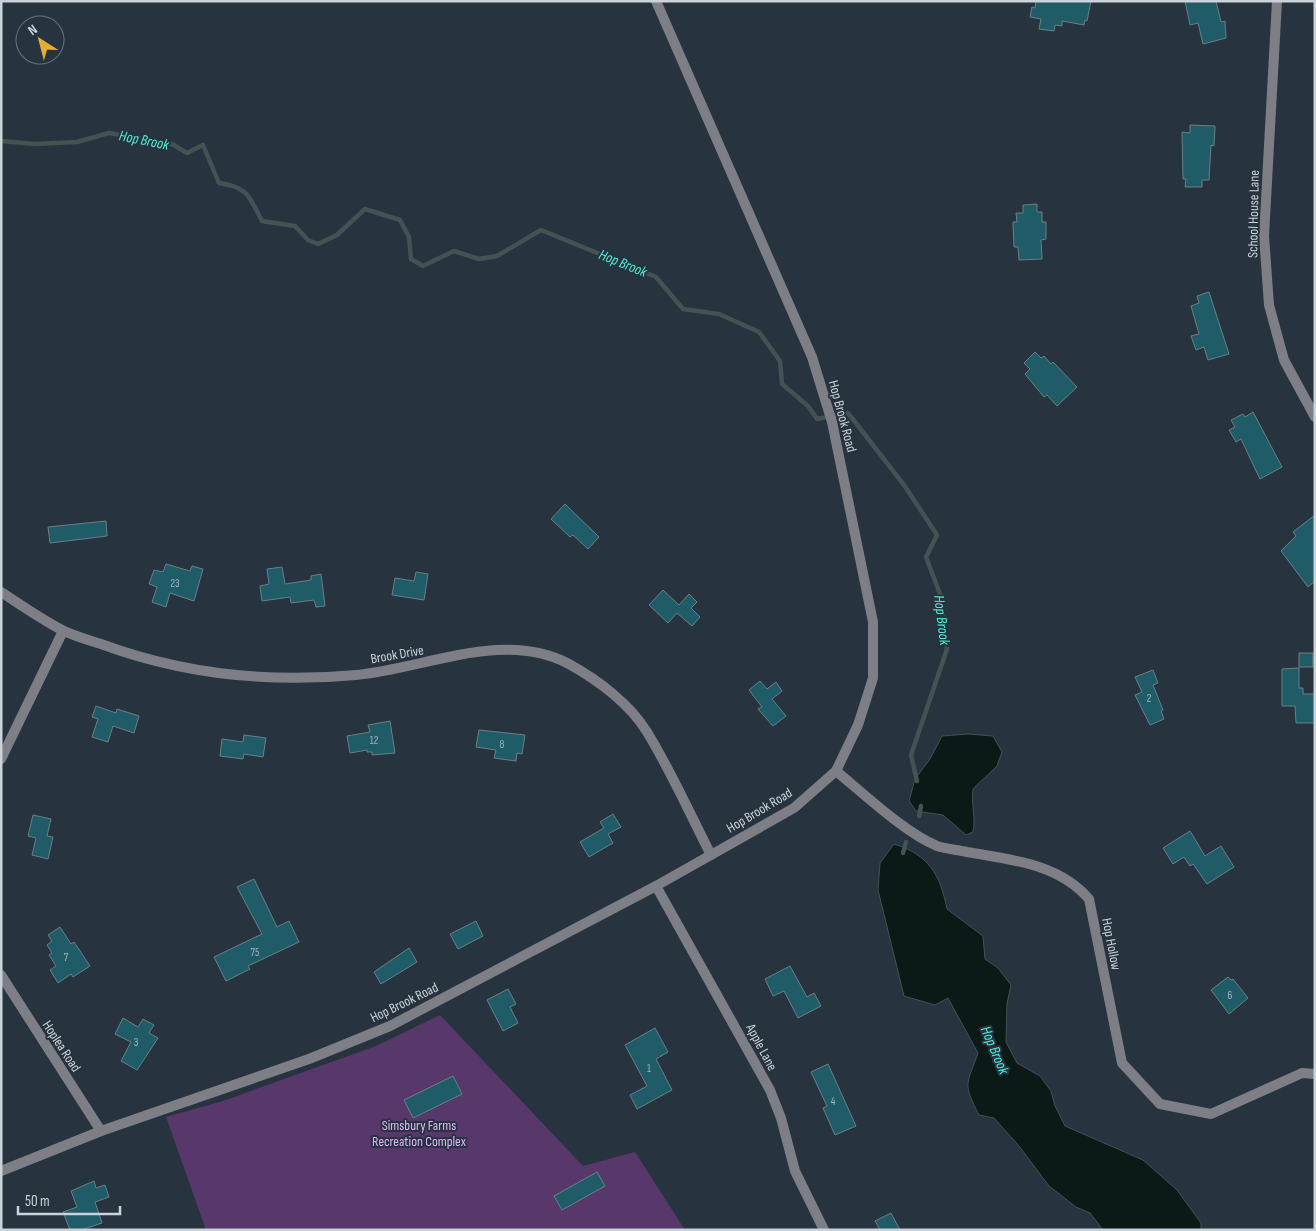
<svg xmlns="http://www.w3.org/2000/svg" width="1316" height="1231" viewBox="0 0 1316 1231" font-family="'Sofia Sans Condensed',sans-serif">
<style>
.green{fill:#58386b}
.water{fill:#0b1917;stroke:#455152}
.lines{fill:none;stroke-linecap:round;stroke-linejoin:round}
.stream{stroke:#455152;stroke-width:4.5}
.building{fill:#205c68;stroke:#6a8085}
.minor{stroke:#7d7e86;stroke-width:10}
.labels{text-anchor:middle;stroke-width:4;stroke-linejoin:round;paint-order:stroke}
.number-label{font-size:11px;fill:#a0b5be}
.street-label{font-size:14px;fill:#cbd3da;stroke:#27333f}
.park-label{font-size:14px;fill:#e2b6fe;stroke:#27333f}
.water-label{font-size:15px;font-style:italic;fill:#4fefd7;stroke:#27333f}
</style>
<rect width="100%" height="100%" fill="#27333f"/>
<polygon class="green" points="440,1015 583,1166 635,1152 685,1230 206,1230 166,1117 223,1101 376,1046"/>
<g class="water">
<path d="M968,734l25,2 9,16 -5,14 -24,23c-2,15 3,28 0,43l-7,3 -23,-20 -27,-4 -7,-10 6,-22 15,-20 12,-23z"/>
<path d="M894,844c35,11 46,30 53,65l36,27 2,23 13,9 13,17 -4,19 -1,38 11,21 23,13 11,15 4,15 10,20 78,34 34,30 24,33v7h-98l-13,-17 -14,-6 -27,-21 -30,-40 -25,-28 -15,-3c-17,-33 -12,-30 -1,-62l-30,-55 -13,7 -31,-9 -26,-106 2,-27z"/>
</g>
<g class="lines">
<g class="stream">
<path d="M1,141l34,3 42,-2 32,-9 63,11 15,9 16,-8 16,38c29,4 30,13 43,38l33,5 13,14 10,4 19,-9 28,-26 35,11 9,17 2,22 12,7 31,-15 25,8 18,-3 44,-26 115,47 27,32 36,5 40,18 21,29 2,23 26,22 9,13 31,-6 56,72 33,50 -11,22 14,37 7,55 -36,106 6,26"/>
<polyline points="919,816 921,806"/>
<polyline points="903,853 906,842"/>
</g>
</g>
<g class="building">
<polygon points="1036,1 1091,1 1087,21 1085,20 1084,25 1062,21 1062,26 1055,25 1054,31 1039,29 1041,19 1030,17 1032,7 1035,8"/>
<polygon points="1185,1 1216,1 1221,22 1225,21 1226,38 1203,44 1198,23 1190,25"/>
<polygon points="1190,125 1215,126 1214,146 1211,145 1209,180 1202,180 1202,187 1185,187 1186,179 1183,179 1182,132 1190,133"/>
<polygon points="1037,204 1037,212 1042,212 1042,222 1046,222 1046,239 1041,240 1042,259 1019,260 1018,247 1014,247 1013,222 1017,222 1016,213 1023,213 1023,205"/>
<polygon points="1209,292 1229,354 1208,360 1204,347 1196,350 1191,336 1199,334 1191,306 1199,303 1197,296"/>
<polygon points="1035,352 1041,358 1044,356 1051,364 1053,362 1077,387 1057,406 1047,395 1044,397 1025,374 1030,369 1024,363"/>
<polygon points="1253,412 1282,467 1260,479 1241,439 1236,442 1229,430 1235,427 1231,420 1243,414 1245,417"/>
<polygon points="565,504 599,537 588,549 573,535 570,537 551,519"/>
<polygon points="1315,515 1315,581 1308,587 1281,551 1296,536 1293,532"/>
<polygon points="106,521 107,536 50,543 48,527"/>
<polygon points="166,564 190,571 192,566 203,569 194,601 170,593 166,607 152,602 157,587 149,584 154,570 163,572"/>
<polygon points="282,567 285,584 311,580 311,576 321,574 325,606 316,607 314,600 291,603 290,597 262,601 260,586 269,584 267,569"/>
<polygon points="416,572 428,574 424,600 392,595 395,578 414,581"/>
<polygon points="663,590 679,605 689,594 697,602 691,608 700,617 692,626 677,613 668,623 649,605"/>
<rect x="1299" y="653" width="14" height="14"/>
<polygon points="1299,668 1299,688 1303,688 1303,694 1315,694 1315,723 1296,723 1295,706 1282,706 1282,669"/>
<polygon points="1153,670 1158,683 1153,685 1163,710 1161,711 1164,719 1150,725 1135,695 1142,692 1135,677"/>
<polygon points="760,681 767,689 776,682 782,691 772,699 786,716 773,726 758,709 762,707 749,690"/>
<polygon points="96,706 116,713 117,709 139,716 134,733 113,726 108,742 92,737 98,719 92,717"/>
<polygon points="390,721 395,753 372,755 372,752 367,752 367,750 350,753 347,736 370,732 368,725"/>
<polygon points="479,730 525,735 522,754 517,753 516,761 494,758 496,750 476,747"/>
<polygon points="244,735 266,738 263,757 244,754 243,759 220,756 222,739 243,742"/>
<polygon points="613,814 621,827 608,834 613,843 589,857 580,842 604,828 600,822"/>
<polygon points="33,815 51,819 47,836 53,837 48,859 32,855 36,838 28,836"/>
<polygon points="1190,831 1205,856 1221,846 1234,867 1207,884 1193,864 1190,866 1184,857 1173,864 1163,848"/>
<polygon points="254,879 277,927 289,921 299,942 248,966 250,969 226,981 214,957 262,934 237,887"/>
<polygon points="476,921 483,936 458,949 450,934"/>
<polygon points="60,927 71,944 74,942 90,966 73,977 71,974 58,983 50,970 56,966 49,955 52,953 47,945 52,941 48,935"/>
<polygon points="409,948 417,962 381,984 374,972"/>
<polygon points="790,966 807,997 814,993 821,1006 798,1018 784,991 773,996 765,979"/>
<polygon points="1228,977 1231,980 1233,979 1248,998 1229,1014 1211,990"/>
<polygon points="508,989 516,1004 510,1007 518,1023 503,1031 487,1000"/>
<polygon points="123,1018 138,1027 143,1019 154,1025 149,1033 158,1038 137,1070 121,1061 131,1042 115,1034"/>
<polygon points="655,1028 668,1052 656,1059 672,1090 637,1109 630,1095 647,1086 625,1045"/>
<polygon points="828,1064 856,1126 835,1135 823,1108 827,1106 811,1072"/>
<polygon points="453,1076 462,1094 413,1118 404,1100"/>
<polygon points="597,1172 605,1186 562,1210 554,1196"/>
<polygon points="94,1181 96,1188 105,1185 109,1197 95,1202 102,1223 81,1230 70,1230 63,1212 77,1207 71,1191"/>
<polygon points="891,1213 900,1230 880,1230 875,1221"/>
</g>
<g class="lines">
<g class="minor">
<polyline points="1277,1 1264,236 1269,305 1284,360 1315,417"/>
<path d="M1,592c20,13 40,27 61,38 12,6 26,10 39,14 81,30 169,39 255,31 68,-6 147,-46 213,-11 29,16 61,40 78,68 24,39 43,82 64,123"/>
<polyline points="1,759 63,631"/>
<path d="M836,771c27,22 69,62 101,75 9,3 21,4 30,6 44,8 91,11 122,47l33,164 38,41 51,10 91,-41 13,1"/>
<polyline points="656,886 770,1090 781,1118 795,1171 824,1230"/>
<polyline points="1,975 101,1131"/>
<polyline points="1,1171 101,1131 309,1059 390,1026 656,886 794,808 836,771 858,725 873,678 873,622 832,422 812,357 656,1"/>
</g>
</g>
<g class="labels">
<g class="number-label">
<text x="175" y="587">23</text>
<text x="1149" y="702">2</text>
<text x="374" y="744">12</text>
<text x="502" y="748">8</text>
<text x="255" y="956">75</text>
<text x="66" y="961">7</text>
<text x="1230" y="999">6</text>
<text x="136" y="1046">3</text>
<text x="649" y="1072">1</text>
<text x="833" y="1105">4</text>
</g>
<g class="street-label">
<text transform="translate(1253 214) rotate(-89)" y="5">School House Lane</text>
<text transform="translate(843 416) rotate(75)" y="5">Hop Brook Road</text>
<text transform="translate(397 654) rotate(-10)" y="5">Brook Drive</text>
<text transform="translate(759 810) rotate(-31)" y="5">Hop Brook Road</text>
<text transform="translate(1112 944) rotate(79)" y="5">Hop Hollow</text>
<text transform="translate(404 1002) rotate(-26)" y="5">Hop Brook Road</text>
<text transform="translate(62 1046) rotate(57)" y="5">Hoplea Road</text>
<text transform="translate(762 1047) rotate(62)" y="5">Apple Lane</text>
</g>
<g class="park-label">
<text x="419" y="1130">Simsbury Farms<tspan x="419" dy="16">Recreation Complex</tspan></text>
</g>
<g class="water-label">
<text transform="translate(144 140) rotate(11)" y="5">Hop Brook</text>
<text transform="translate(623 263) rotate(22)" y="5">Hop Brook</text>
<text transform="translate(942 620) rotate(83)" y="5">Hop Brook</text>
<text transform="translate(995 1050) rotate(67)" y="5">Hop Brook</text>
</g>
</g>
<rect width="1316" height="1231" fill="none" stroke="#cbd3da" stroke-width="5"/>
<g transform="translate(40 40) rotate(324)"><circle r="24" fill="#27333f" stroke="#69737d"/>
<path d="M0-4L9 19L0 12L-9 19Z" fill="#e4ae35"/>
<text y="-8" font-size="14" font-weight="bold" text-anchor="middle" fill="#cbd3da">N</text>
</g>
<path d="M18 1206v8h102v-8" fill="none" stroke="#cbd3da" stroke-width="2.5"/>
<text x="25" y="1206" font-size="15" fill="#cbd3da" stroke="#27333f" stroke-width="4" paint-order="stroke">50 m</text>
</svg>
